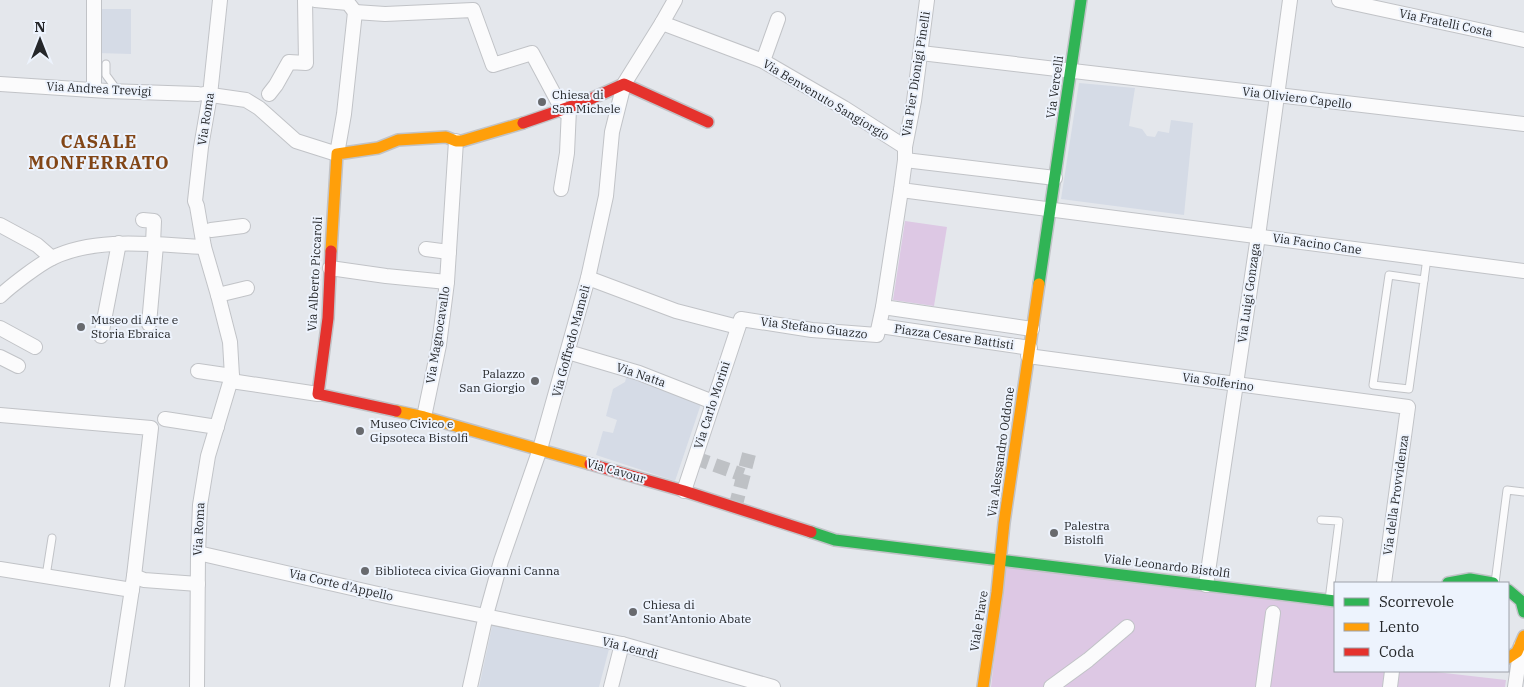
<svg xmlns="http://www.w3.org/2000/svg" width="1524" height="687" viewBox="0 0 1524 687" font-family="'IBM Plex Serif',serif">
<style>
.built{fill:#d5dbe6}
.park{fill:#ddc8e4}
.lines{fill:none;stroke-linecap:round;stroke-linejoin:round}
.street-tunnel{stroke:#bec1c5;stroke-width:14;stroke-dasharray:14 7;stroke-linecap:butt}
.lane-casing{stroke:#c1c3c7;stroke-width:9}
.street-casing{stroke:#c1c3c7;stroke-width:16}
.fast-casing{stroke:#c1c3c7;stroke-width:14}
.slow-casing{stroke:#c1c3c7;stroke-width:14}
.jam-casing{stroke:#c1c3c7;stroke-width:14}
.lane{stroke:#fbfbfc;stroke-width:7}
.street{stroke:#fbfbfc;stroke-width:14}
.fast{stroke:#30b455;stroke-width:11}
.slow{stroke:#ff9f0a;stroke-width:11}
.jam{stroke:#e5322d;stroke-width:11}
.poi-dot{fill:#686a6e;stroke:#edf3fd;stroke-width:2}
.labels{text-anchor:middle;stroke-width:4;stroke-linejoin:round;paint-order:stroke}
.street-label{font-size:12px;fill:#25272a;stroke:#edf3fd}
.poi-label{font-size:12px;fill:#25272a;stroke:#edf3fd;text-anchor:start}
.district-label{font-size:18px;font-weight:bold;letter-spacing:1px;fill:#824617;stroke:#edf3fd}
</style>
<rect width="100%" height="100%" fill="#e4e7ec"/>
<g class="built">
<polygon points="97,9 131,9 131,54 97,53"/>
<polygon points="1079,83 1135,88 1129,126 1142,129 1147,136 1155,137 1158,131 1169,133 1171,120 1193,123 1184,215 1061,199"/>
<polygon points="627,375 702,401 675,481 596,455 603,431 613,433 617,420 606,416 613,389 625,382"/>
<polygon points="493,622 609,649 599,687 479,687"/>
</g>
<g class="park">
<polygon points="905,221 947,227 934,306 893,300"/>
<polygon points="1004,567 1335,606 1335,671 1427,671 1506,680 1505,687 991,687"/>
</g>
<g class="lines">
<g class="street-tunnel">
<polyline points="695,458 743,475"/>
<polyline points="735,508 749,454"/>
</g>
<defs>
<g id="lane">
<polyline points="106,64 106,75 117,90"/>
<polygon points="1389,275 1424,280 1409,389 1373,385"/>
<polyline points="1424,280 1427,258"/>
<polyline points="1321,520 1339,521 1329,600"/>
<polyline points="46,576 52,538"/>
<polyline points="1495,583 1507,490 1524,492"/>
</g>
<g id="street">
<polyline points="315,0 348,3 355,12"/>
<polyline points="927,0 914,101 905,147 905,160 901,190 1524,271"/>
<polyline points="1339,0 1524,40"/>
<polyline points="355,12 385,14 473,10 493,65 532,53 563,111"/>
<polyline points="662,23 763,61 844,108 905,147"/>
<polyline points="921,53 1524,124"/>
<polyline points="763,61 778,19"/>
<polyline points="0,84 107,91 198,94"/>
<polyline points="94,89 94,0"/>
<polyline points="204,94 246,100 259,108 296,141 337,154 344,114 355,12"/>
<polyline points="269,94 276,85 289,62 306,63 305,0"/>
<polyline points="905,160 1055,178"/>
<polyline points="561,189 567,153 569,109"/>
<polyline points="901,190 883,307 1032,329"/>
<polyline points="143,220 154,221 153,244"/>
<polyline points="0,225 37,245 52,258"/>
<polyline points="211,230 243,226"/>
<polyline points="426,249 449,252"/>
<polyline points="330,268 386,276 447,282"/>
<polyline points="588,278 676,311 738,327"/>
<polyline points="218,295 247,288"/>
<path d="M0,296c12,-11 38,-31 52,-38 45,-22 104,-13 152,-11"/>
<polyline points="149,324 156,245"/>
<polyline points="880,326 1030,348"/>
<polyline points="0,328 35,347"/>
<polyline points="101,336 119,243"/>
<polyline points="568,352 639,373 713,402"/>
<polyline points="1028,356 1408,407 1384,583"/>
<polyline points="0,357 18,366"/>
<polyline points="198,371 232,376"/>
<polyline points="231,381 318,394"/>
<polyline points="0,415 151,428 134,576 117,687"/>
<polyline points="424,417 439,345 447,282 456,141"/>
<polyline points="165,419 217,427"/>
<polyline points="684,491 741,319 812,330 877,335 883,307"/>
<polyline points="198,553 391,597 622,644 773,687"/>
<polyline points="0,569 132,590"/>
<polyline points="134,576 144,580 198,584"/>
<polyline points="1206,585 1258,236 1290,0"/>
<polyline points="197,687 198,553 200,505 208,456 232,376 230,342 218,295 204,247 197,206 195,201 201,147 210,95 220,0"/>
<polyline points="470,687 486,615 501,561 540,449 588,278 606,196 612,132 624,84 662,23 675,0"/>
<polyline points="611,687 622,644"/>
<polyline points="1051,687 1088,660 1127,627"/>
<polyline points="1263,687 1273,613"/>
<polyline points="1390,687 1392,671"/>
<polyline points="1515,687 1521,646"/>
</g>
<g id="fast">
<polyline points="1039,284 1081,0"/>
<polyline points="811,532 835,540 1335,601"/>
<polyline points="1448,583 1470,579 1493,583"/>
<polyline points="1508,590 1521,601 1524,612"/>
</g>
<g id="slow">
<polyline points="331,251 337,154 378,148 398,140 446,137 456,141 462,141 523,123"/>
<polyline points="396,411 424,417 590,464"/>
<polyline points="1508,658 1517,652 1524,636"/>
<polyline points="983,687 997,592 1004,523 1039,284"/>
</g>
<g id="jam">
<polyline points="523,123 584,102 624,84 708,122"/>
<polyline points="331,251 328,318 318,394 396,411"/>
<polyline points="590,464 684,491 811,532"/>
</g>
</defs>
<use href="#lane" class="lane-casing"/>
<use href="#street" class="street-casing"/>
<use href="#fast" class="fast-casing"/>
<use href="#slow" class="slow-casing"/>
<use href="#jam" class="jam-casing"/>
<use href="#lane" class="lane"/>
<use href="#street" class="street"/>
<use href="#fast" class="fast"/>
<use href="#slow" class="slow"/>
<use href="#jam" class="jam"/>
</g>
<g class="poi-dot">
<circle cx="542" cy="102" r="5"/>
<circle cx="81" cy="327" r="5"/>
<circle cx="535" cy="381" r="5"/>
<circle cx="360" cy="431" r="5"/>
<circle cx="1054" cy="533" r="5"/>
<circle cx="365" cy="571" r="5"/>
<circle cx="633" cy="612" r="5"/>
</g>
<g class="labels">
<g class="street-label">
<text transform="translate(1446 23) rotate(12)" y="4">Via Fratelli Costa</text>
<text transform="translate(916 74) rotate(-81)" y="4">Via Pier Dionigi Pinelli</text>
<text transform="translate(1055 87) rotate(-82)" y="4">Via Vercelli</text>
<text transform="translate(99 89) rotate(3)" y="4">Via Andrea Trevigi</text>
<text transform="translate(1297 98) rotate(7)" y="4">Via Oliviero Capello</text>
<text transform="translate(826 100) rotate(31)" y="4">Via Benvenuto Sangiorgio</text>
<text transform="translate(206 119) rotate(-81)" y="4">Via Roma</text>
<text transform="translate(1317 244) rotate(8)" y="4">Via Facino Cane</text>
<text transform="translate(315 274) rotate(-87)" y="4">Via Alberto Piccaroli</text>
<text transform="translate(1249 293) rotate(-82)" y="4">Via Luigi Gonzaga</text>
<text transform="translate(814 328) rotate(7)" y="4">Via Stefano Guazzo</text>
<text transform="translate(438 335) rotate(-81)" y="4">Via Magnocavallo</text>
<text transform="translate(954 337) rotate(8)" y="4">Piazza Cesare Battisti</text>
<text transform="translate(571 341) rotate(-75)" y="4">Via Goffredo Mameli</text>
<text transform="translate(641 375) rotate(19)" y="4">Via Natta</text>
<text transform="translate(1218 382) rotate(8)" y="4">Via Solferino</text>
<text transform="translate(712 405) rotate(-72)" y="4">Via Carlo Morini</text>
<text transform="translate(1001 452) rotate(-82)" y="4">Via Alessandro Oddone</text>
<text transform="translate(616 471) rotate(16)" y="4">Via Cavour</text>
<text transform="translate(1396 495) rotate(-82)" y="4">Via della Provvidenza</text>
<text transform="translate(199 529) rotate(-87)" y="4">Via Roma</text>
<text transform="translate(1167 566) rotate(7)" y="4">Viale Leonardo Bistolfi</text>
<text transform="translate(341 585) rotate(13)" y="4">Via Corte d'Appello</text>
<text transform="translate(979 621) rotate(-81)" y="4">Viale Piave</text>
<text transform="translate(630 648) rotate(14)" y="4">Via Leardi</text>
</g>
<g class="poi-label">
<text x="552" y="99">Chiesa di<tspan x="552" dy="14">San Michele</tspan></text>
<text x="91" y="324">Museo di Arte e<tspan x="91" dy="14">Storia Ebraica</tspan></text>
<text x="525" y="378" text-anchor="end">Palazzo<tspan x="525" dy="14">San Giorgio</tspan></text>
<text x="370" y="428">Museo Civico e<tspan x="370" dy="14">Gipsoteca Bistolfi</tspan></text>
<text x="1064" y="530">Palestra<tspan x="1064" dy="14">Bistolfi</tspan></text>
<text x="375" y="575">Biblioteca civica Giovanni Canna</text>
<text x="643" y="609">Chiesa di<tspan x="643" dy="14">Sant’Antonio Abate</tspan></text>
</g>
<g class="district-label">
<text x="99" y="148">CASALE<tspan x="99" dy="21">MONFERRATO</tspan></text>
</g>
</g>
<rect x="1334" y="582" width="175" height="90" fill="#edf3fd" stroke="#9da1a9"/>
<rect x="1344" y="598" width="25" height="8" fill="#30b455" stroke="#9da1a9"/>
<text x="1379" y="607" font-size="15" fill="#25272a">Scorrevole</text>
<rect x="1344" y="623" width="25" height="8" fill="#ff9f0a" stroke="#9da1a9"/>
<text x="1379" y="632" font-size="15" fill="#25272a">Lento</text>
<rect x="1344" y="648" width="25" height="8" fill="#e5322d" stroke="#9da1a9"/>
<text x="1379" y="657" font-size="15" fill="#25272a">Coda</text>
<g transform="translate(40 40)" stroke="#edf3fd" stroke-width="4" paint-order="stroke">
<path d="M0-4L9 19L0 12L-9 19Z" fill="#25272a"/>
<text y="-8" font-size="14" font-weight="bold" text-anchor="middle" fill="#25272a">N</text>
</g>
</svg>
